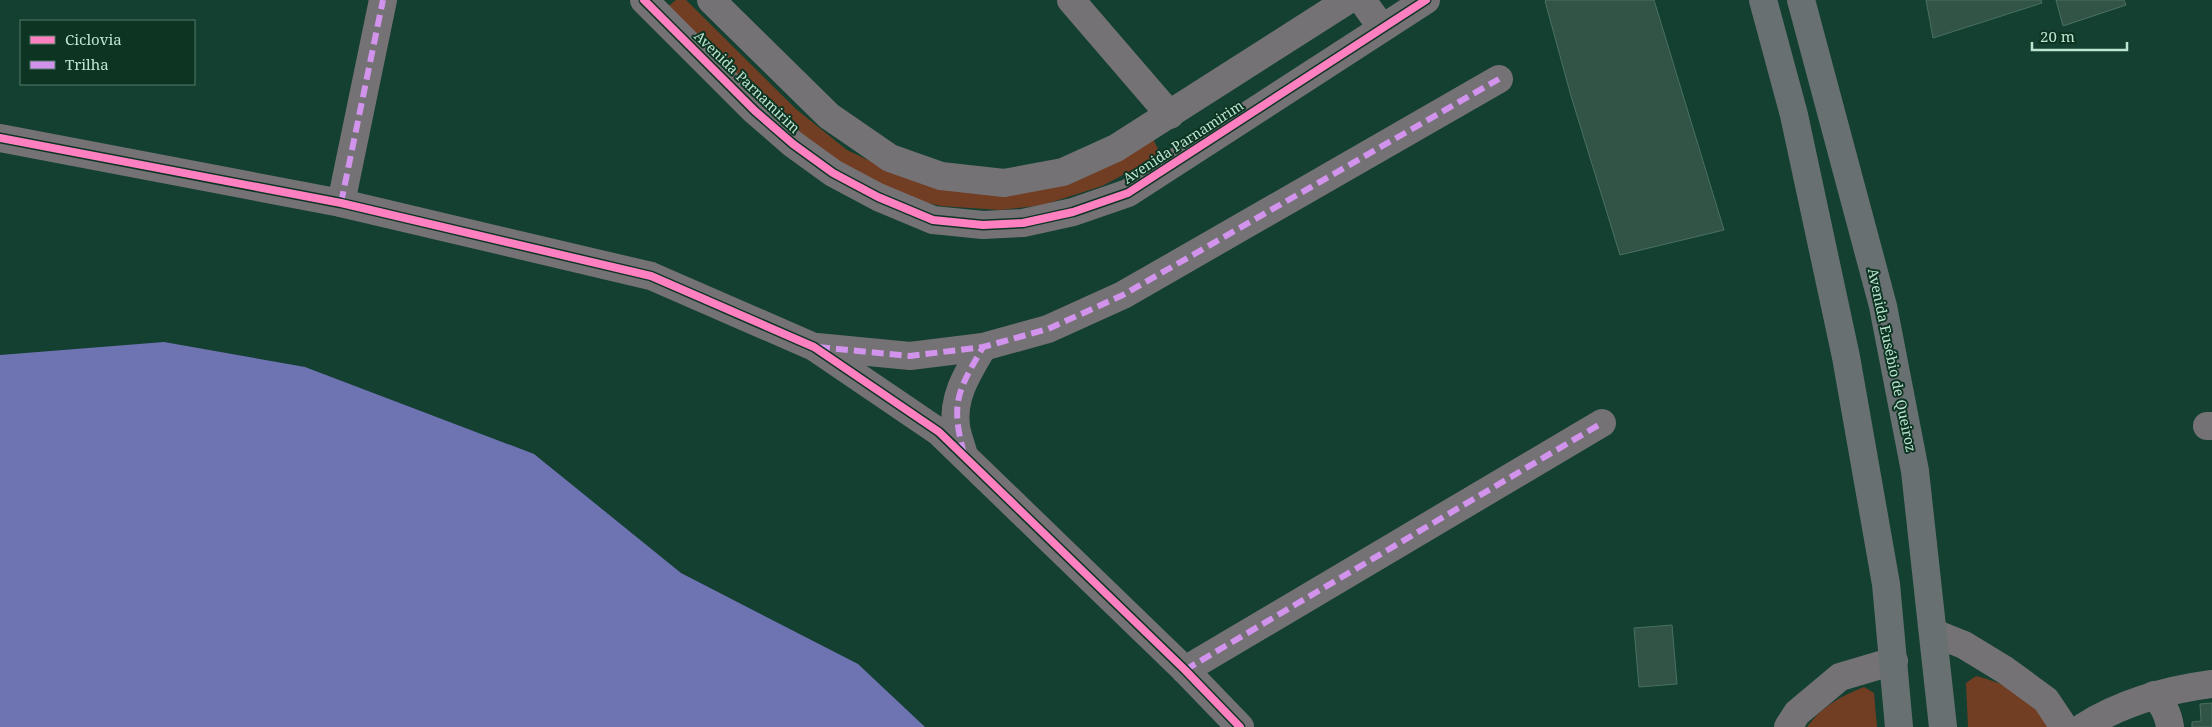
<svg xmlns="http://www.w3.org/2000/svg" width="2212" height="727" viewBox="0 0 2212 727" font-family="'Noto Serif',serif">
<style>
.green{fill:#713d23}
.water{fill:#6e73b1}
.building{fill:#315446;stroke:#4a7061}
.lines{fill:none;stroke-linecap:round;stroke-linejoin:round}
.minor{stroke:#757275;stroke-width:28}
.major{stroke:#697071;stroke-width:28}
.quiet{stroke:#d193ec;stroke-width:6;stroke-dasharray:12 6;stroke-linecap:butt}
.cycleway-casing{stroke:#0d3423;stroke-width:11}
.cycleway{stroke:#ff80c0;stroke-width:8}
.labels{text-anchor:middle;stroke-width:4;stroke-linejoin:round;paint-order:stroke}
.street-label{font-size:14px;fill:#bce6d0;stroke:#0d3423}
</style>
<rect width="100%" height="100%" fill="#144031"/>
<g class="green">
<polygon points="676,0 686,0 796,109 847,150 899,175 945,190 1153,139 1161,155 1102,186 1043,205 1000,210 941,206 883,193 784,124 666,8"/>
<path d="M1976,676c36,9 53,22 75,51h-83l-2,-44z"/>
<path d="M1864,687l10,6 3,34h-70c14,-20 34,-31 57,-40z"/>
</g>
<polygon class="water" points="164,342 305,367 534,454 681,573 858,664 925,727 0,727 0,355"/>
<g class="building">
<polygon points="1548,0 1654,0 1724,230 1620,255 1571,96 1545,1"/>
<polygon points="1926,0 2041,0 2042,3 1933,38"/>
<polygon points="2056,0 2124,0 2126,5 2063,26"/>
<polygon points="1672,625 1677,684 1639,687 1634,628"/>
<polygon points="2212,703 2212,727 2192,727 2192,722 2201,721 2200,704"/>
</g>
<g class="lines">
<g class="minor">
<polyline points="644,0 755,111 793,144 833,173 878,197 933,220 983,225 1023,223 1073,212 1128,193 1426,0"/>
<polyline points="711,0 829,116 890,158 941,176 1004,183 1063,172 1116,148 1348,0"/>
<polyline points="1071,0 1170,115"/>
<polyline points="1362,0 1382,28"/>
<polyline points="0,138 341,203 651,276 814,347 939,432 1185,670 1240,727"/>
<polyline points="341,203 383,0"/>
<polyline points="817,347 910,356 983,347 1048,329 1123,295 1499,79"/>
<polyline points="2207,426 2212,426"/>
<path d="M964,456c-2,-10 -7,-20 -8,-30 -4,-30 13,-55 27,-79"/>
<polyline points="1934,633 1964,645 2005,670 2046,700 2064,727"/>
<polyline points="1185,670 1602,423"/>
<path d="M2154,695c9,10 14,18 16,32"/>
<polyline points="1788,727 1797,713 1840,677 1894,661"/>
<path d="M2083,727c40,-25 83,-37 129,-43"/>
</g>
<g class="major">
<polyline points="1763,0 1794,115 1846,357 1886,584 1899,727"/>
<polyline points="1801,0 1883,306 1915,471 1943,727"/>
</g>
<g class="quiet">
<polyline points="341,203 383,0"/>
<polyline points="818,347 910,356 983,347 1048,329 1123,295 1499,79"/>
<path d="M964,454c-14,-52 -6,-63 19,-107"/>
<polyline points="1185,670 1602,423"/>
</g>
<defs>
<g id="cycleway">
<polyline points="644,0 755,111 793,144 833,173 878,197 933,220 983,225 1023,223 1073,212 1128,193 1426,0"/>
<polyline points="0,138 341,203 651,276 814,347 939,432 1185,670 1240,727"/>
</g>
</defs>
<use href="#cycleway" class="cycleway-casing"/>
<use href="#cycleway" class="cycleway"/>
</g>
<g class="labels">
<g class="street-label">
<text transform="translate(747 82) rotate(44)" y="5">Avenida Parnamirim</text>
<text transform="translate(1183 142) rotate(-33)" y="5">Avenida Parnamirim</text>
<text transform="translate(1892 360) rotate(78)" y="5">Avenida Eusébio de Queiroz</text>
</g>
</g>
<rect x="20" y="20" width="175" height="65" fill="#0d3423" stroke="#537b68"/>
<rect x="30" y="36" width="25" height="8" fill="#ff80c0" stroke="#537b68"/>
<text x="65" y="45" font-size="15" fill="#bce6d0">Ciclovia</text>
<rect x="30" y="61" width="25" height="8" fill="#d193ec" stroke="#537b68"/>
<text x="65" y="70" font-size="15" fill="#bce6d0">Trilha</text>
<path d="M2032 42v8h95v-8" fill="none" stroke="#bce6d0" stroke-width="2.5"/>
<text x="2040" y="42" font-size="15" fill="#bce6d0" stroke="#0d3423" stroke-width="4" paint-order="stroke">20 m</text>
</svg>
